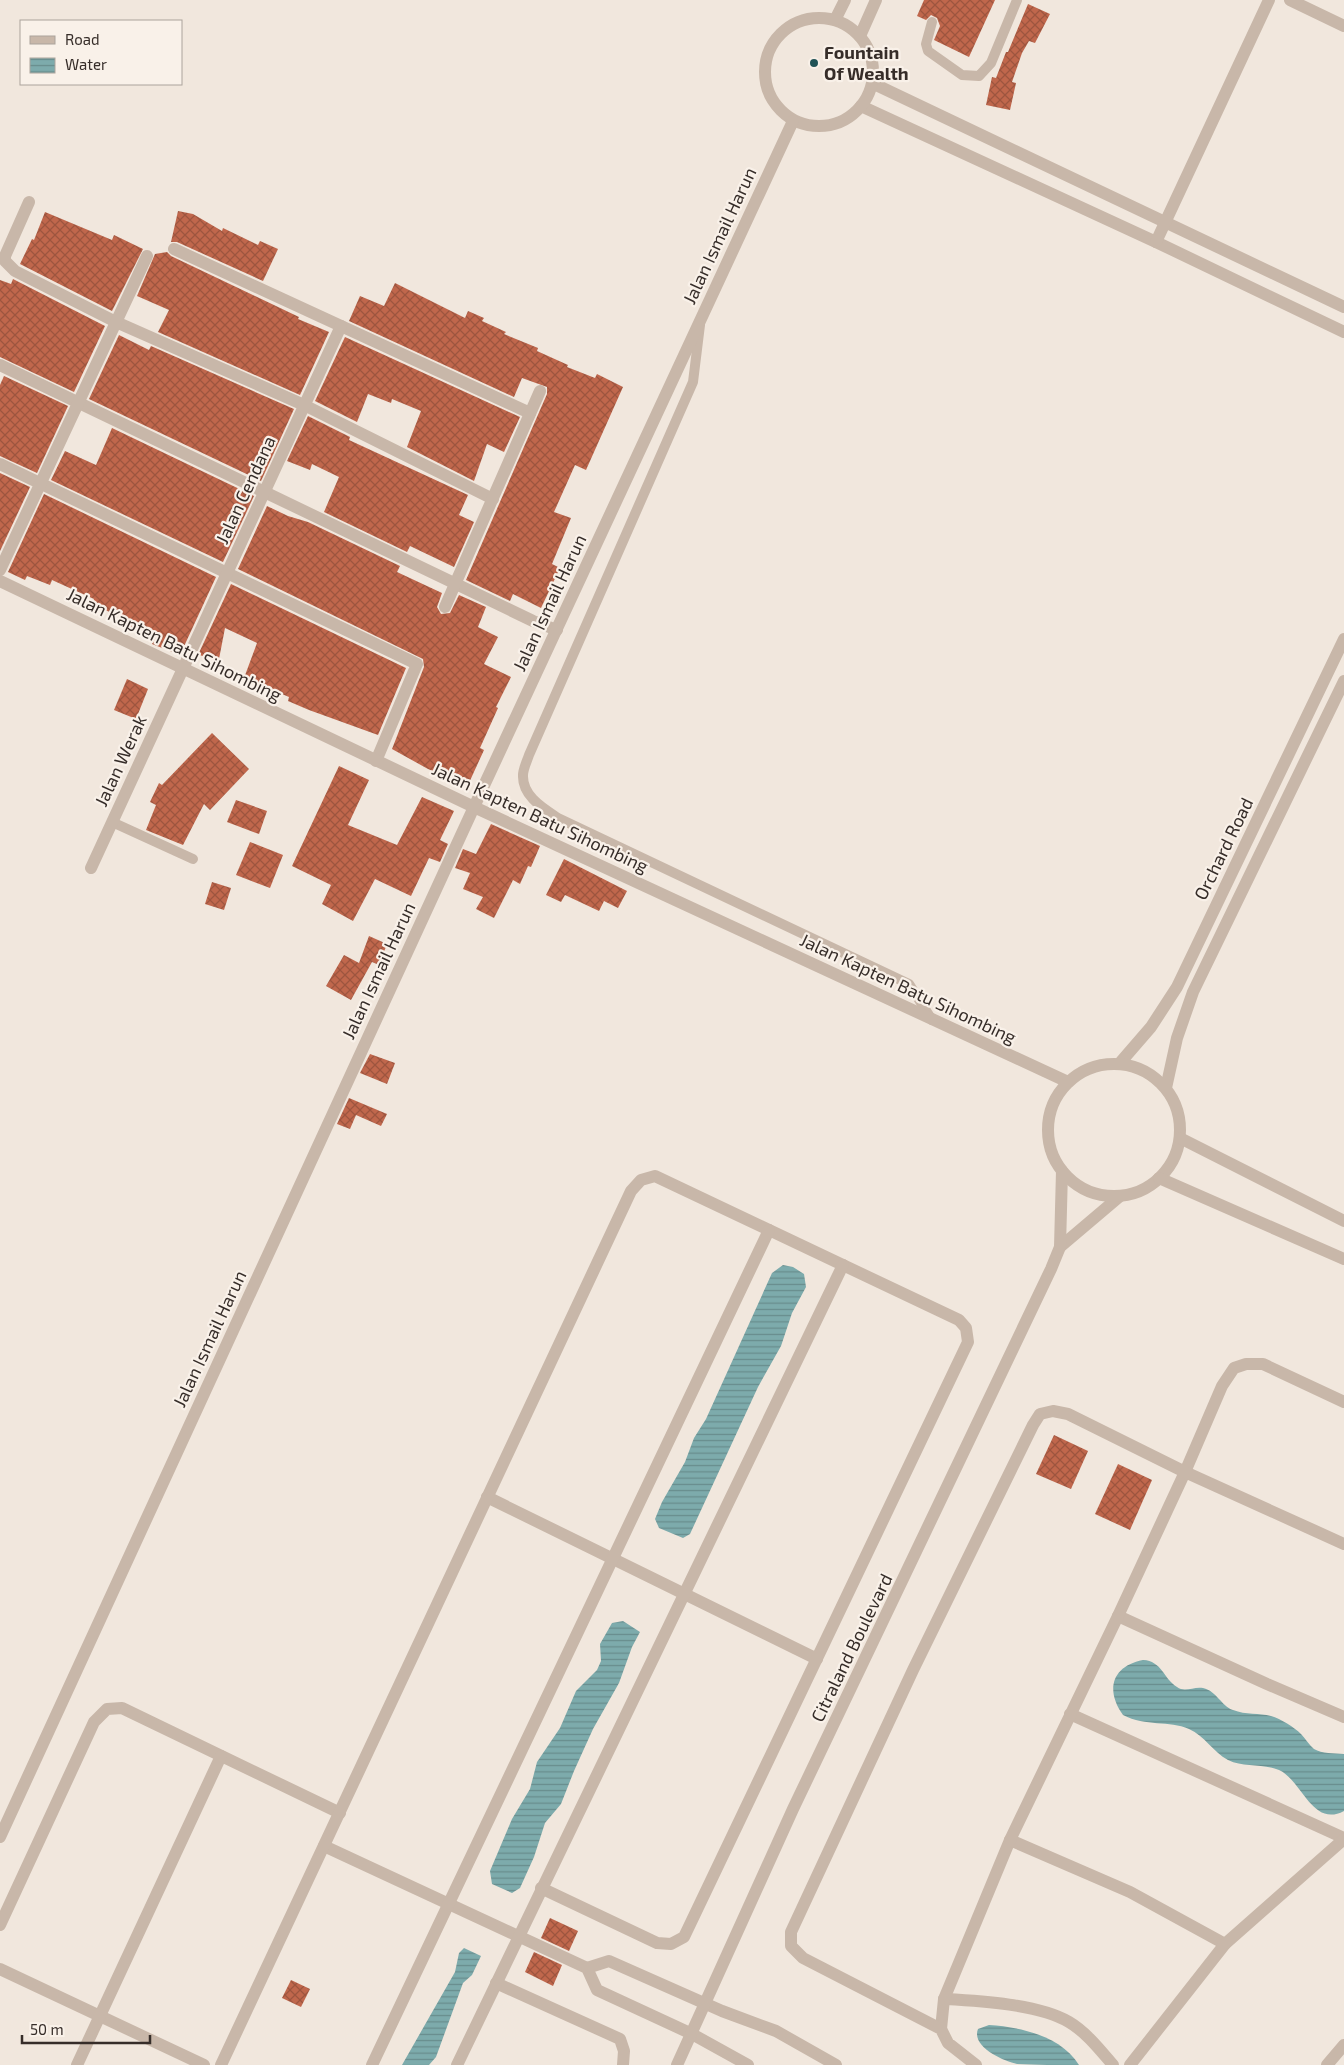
<svg xmlns="http://www.w3.org/2000/svg" width="1344" height="2065" viewBox="0 0 1344 2065" font-family="'Exo 2',sans-serif">
<style>
.water{fill:url(#water-rules)}
.building{fill:url(#building-cross-hatch)}
.lines{fill:none;stroke-linecap:round;stroke-linejoin:round}
.service{stroke:#c8b7a9;stroke-width:10}
.minor{stroke:#c8b7a9;stroke-width:12}
.tertiary{stroke:#c8b7a9;stroke-width:12}
.poi-dot{fill:#205255;stroke:#f9f1e9;stroke-width:2}
.labels{text-anchor:middle;stroke-width:4.5;stroke-linejoin:round;paint-order:stroke}
.poi-label{font-size:18px;font-weight:bold;fill:#362d29;stroke:#f9f1e9;text-anchor:start}
.street-label{font-size:18px;fill:#362d29;stroke:#f9f1e9}
</style>
<defs>
<pattern id="water-rules" width="6" height="5" patternUnits="userSpaceOnUse" patternTransform="scale(1.25)"><rect width="6" height="5" fill="#7dabac"/><path d="M0 2.5h6" fill="none" stroke="#678c8c"/></pattern>
<pattern id="building-cross-hatch" width="8" height="8" patternUnits="userSpaceOnUse" patternTransform="scale(1.25)"><rect width="8" height="8" fill="#c0674c"/><path d="M0 0l8 8M0 8l8-8" fill="none" stroke="#9d553f"/></pattern>
</defs>
<rect width="100%" height="100%" fill="#f1e7dd"/>
<g class="water">
<polygon points="783,1265 793,1267 804,1274 806,1287 792,1313 781,1346 758,1387 690,1534 683,1538 659,1528 655,1519 662,1502 685,1462 694,1438 706,1419 772,1273"/>
<polygon points="623,1621 640,1632 632,1647 619,1683 593,1729 574,1771 561,1804 545,1823 534,1857 520,1888 512,1893 492,1884 490,1871 512,1819 530,1789 537,1762 560,1728 576,1691 597,1670 601,1661 600,1644 612,1623"/>
<path d="M1143,1660c19,1 20,18 34,27 8,6 17,-1 26,1 14,3 18,18 30,22 13,5 26,3 38,6 10,3 23,11 30,18 4,4 8,11 13,15 8,5 20,4 30,5v57c-32,17 -42,-31 -65,-41 -17,-7 -35,-2 -51,-10 -15,-8 -23,-24 -39,-31 -20,-9 -43,-2 -66,-14 -18,-25 -11,-49 20,-55z"/>
<polygon points="464,1948 481,1956 472,1975 463,1983 436,2057 429,2065 402,2065 455,1972 459,1953"/>
<path d="M989,2025c32,2 72,11 90,40 -17,0 -46,0 -62,-1 -14,-3 -46,-17 -39,-35z"/>
</g>
<g class="building">
<polygon points="924,0 995,0 969,57 934,40 940,26 937,18 931,15 926,20 917,16"/>
<polygon points="1028,4 1050,14 1035,43 1029,41 1022,53 1012,82 1016,83 1010,110 986,105 992,77 996,78 1006,52 1008,52"/>
<polygon points="178,211 193,214 222,231 223,228 258,245 260,241 278,249 263,281 177,242 171,242"/>
<polygon points="45,212 112,240 114,235 143,249 112,311 20,264 32,239 34,240"/>
<polygon points="167,252 171,256 299,317 298,319 329,332 300,395 158,332 169,310 137,296 155,254"/>
<polygon points="13,279 105,326 74,392 0,357 0,280 11,284"/>
<polygon points="395,283 465,318 468,311 484,318 482,321 506,332 504,334 538,348 537,351 568,365 567,367 595,378 597,374 623,387 586,470 575,465 554,512 571,518 552,564 560,568 541,608 513,594 510,601 466,580 547,394 547,387 522,378 514,397 349,321 360,296 384,306"/>
<polygon points="119,335 149,350 151,346 294,409 261,481 89,399"/>
<polygon points="345,337 520,417 504,452 487,444 474,481 407,447 421,411 392,399 391,403 368,394 357,422 315,401"/>
<polygon points="4,376 68,406 37,473 0,456 0,385"/>
<polygon points="308,416 350,437 349,440 468,495 459,515 474,522 454,567 410,546 407,552 324,512 339,477 312,464 310,470 287,461"/>
<polygon points="112,428 254,496 223,562 51,480 65,451 96,465"/>
<polygon points="0,473 30,487 0,551"/>
<polygon points="44,494 216,577 180,655 152,644 154,639 130,628 133,621 92,605 94,599 52,580 50,585 27,576 25,580 8,572"/>
<polygon points="267,506 288,516 308,522 400,566 397,572 442,593 437,607 441,614 450,613 459,595 486,607 478,627 498,637 484,664 511,677 496,707 498,708 480,748 484,750 468,785 428,769 392,749 424,667 423,659 238,569"/>
<polygon points="231,584 406,668 378,735 309,710 288,701 289,697 244,678 257,643 225,628 219,659 198,655"/>
<polygon points="127,679 148,689 136,719 114,710"/>
<polygon points="212,733 249,769 210,810 204,804 183,845 146,830 156,805 150,802 159,783 162,785"/>
<polygon points="339,766 369,780 348,825 397,845 422,797 454,811 440,840 448,844 440,862 429,858 411,896 375,879 353,921 322,904 331,885 292,866"/>
<polygon points="236,800 267,811 259,834 227,822"/>
<polygon points="491,824 540,846 531,867 528,866 520,884 513,880 494,918 476,909 483,897 463,889 470,873 455,868 463,849 476,854"/>
<polygon points="250,842 283,855 270,888 236,875"/>
<polygon points="564,859 627,891 618,908 604,901 599,911 565,895 561,902 546,895"/>
<polygon points="212,882 231,888 224,910 205,904"/>
<polygon points="369,936 387,944 379,965 372,962 351,1000 326,986 344,955 359,963"/>
<polygon points="370,1054 395,1063 387,1084 360,1073"/>
<polygon points="349,1098 387,1114 381,1126 356,1115 350,1129 337,1124"/>
<polygon points="1054,1435 1088,1451 1071,1489 1036,1474"/>
<polygon points="1118,1464 1152,1480 1130,1530 1095,1514"/>
<polygon points="550,1918 578,1931 569,1951 541,1938"/>
<polygon points="534,1952 562,1965 553,1986 525,1972"/>
<polygon points="291,1980 310,1989 301,2007 282,1998"/>
</g>
<g class="lines">
<g class="service">
<polyline points="932,22 926,44 928,51 962,75 979,76 991,63 1017,0"/>
<path d="M700,325l-7,57 -164,373c-2,6 -6,14 -6,20 -1,21 20,33 35,43l351,166 23,36"/>
<polyline points="112,822 193,859"/>
</g>
<g class="minor">
<polyline points="1290,0 1344,26"/>
<polyline points="872,83 1344,307"/>
<polyline points="861,106 1156,242 1344,332"/>
<polyline points="29,202 5,256 5,261 15,271 116,322 304,405 493,499"/>
<polyline points="1156,242 1269,0"/>
<polyline points="174,249 530,413"/>
<polyline points="0,365 533,621 557,630"/>
<polyline points="0,464 417,664 376,761"/>
<polyline points="0,570 147,256"/>
<polyline points="445,607 540,391"/>
<polyline points="91,868 341,326"/>
<polyline points="1119,1064 1151,1027 1177,987 1344,639"/>
<polyline points="1166,1088 1177,1038 1193,992 1344,681"/>
<polyline points="1060,1247 1119,1197"/>
<polyline points="487,1497 817,1659"/>
<polyline points="1118,1616 1267,1684 1344,1717"/>
<polyline points="1070,1714 1344,1838"/>
<polyline points="1010,1840 1130,1892 1225,1944"/>
<polyline points="324,1846 587,1968 597,1990 692,2034 748,2065"/>
<polyline points="0,1925 94,1722 107,1709 122,1708 340,1813"/>
<polyline points="587,1968 609,1961 722,2011 776,2031 836,2065"/>
<polyline points="0,1969 204,2065"/>
<polyline points="496,1983 620,2039 624,2051 623,2065"/>
<path d="M944,1999c36,2 94,5 125,23 17,10 31,28 44,43"/>
<polyline points="941,2029 944,1999 1010,1840 1118,1616 1185,1472 1222,1386 1234,1368 1246,1364 1263,1364 1344,1402"/>
<polyline points="77,2065 221,1756"/>
<polyline points="221,2065 631,1191 641,1180 655,1176 959,1320 966,1328 968,1342 684,1937 671,1944 657,1943 541,1888"/>
<polyline points="372,2065 769,1230"/>
<polyline points="457,2065 843,1265"/>
<polyline points="677,2065 793,1809 1051,1269 1060,1247 1062,1171"/>
<polyline points="976,2065 948,2043 941,2029 803,1958 791,1946 791,1932 913,1670 1033,1425 1040,1414 1053,1411 1068,1414 1185,1472 1344,1544"/>
<polyline points="1130,2065 1225,1944 1344,1839"/>
<polyline points="1327,2065 1344,2045"/>
</g>
<g class="tertiary">
<circle cx="819" cy="72" r="54"/>
<polyline points="835,20 845,0"/>
<polyline points="860,36 876,0"/>
<polyline points="0,581 474,807 1068,1082"/>
<circle cx="1114" cy="1130" r="66"/>
<polyline points="1180,1138 1344,1221"/>
<polyline points="1159,1178 1344,1259"/>
<polyline points="0,1837 474,807 793,121"/>
</g>
</g>
<circle class="poi-dot" cx="814" cy="63" r="5"/>
<g class="labels">
<g class="poi-label">
<text x="824" y="59">Fountain<tspan x="824" dy="21">Of Wealth</tspan></text>
</g>
<g class="street-label">
<text transform="translate(720 236) rotate(-65)" y="6">Jalan Ismail Harun</text>
<text transform="translate(246 490) rotate(-65)" y="6">Jalan Cendana</text>
<text transform="translate(550 603) rotate(-65)" y="6">Jalan Ismail Harun</text>
<text transform="translate(174 645) rotate(26)" y="6">Jalan Kapten Batu Sihombing</text>
<text transform="translate(121 761) rotate(-65)" y="6">Jalan Werak</text>
<text transform="translate(540 818) rotate(25)" y="6">Jalan Kapten Batu Sihombing</text>
<text transform="translate(1224 849) rotate(-64)" y="6">Orchard Road</text>
<text transform="translate(379 971) rotate(-65)" y="6">Jalan Ismail Harun</text>
<text transform="translate(908 989) rotate(25)" y="6">Jalan Kapten Batu Sihombing</text>
<text transform="translate(210 1339) rotate(-65)" y="6">Jalan Ismail Harun</text>
<text transform="translate(852 1648) rotate(-64)" y="6">Citraland Boulevard</text>
</g>
</g>
<rect x="20" y="20" width="162" height="65" fill="#f9f1e9" stroke="#aba39c"/>
<rect x="30" y="36" width="25" height="8" fill="#c8b7a9" stroke="#aba39c"/>
<text x="65" y="45" font-size="15" fill="#362d29">Road</text>
<rect x="30" y="58" width="25" height="15" fill="url(#water-rules)" stroke="#aba39c"/>
<text x="65" y="70" font-size="15" fill="#362d29">Water</text>
<path d="M22 2035v8h128v-8" fill="none" stroke="#362d29" stroke-width="2.5"/>
<text x="30" y="2035" font-size="15" fill="#362d29" stroke="#f9f1e9" stroke-width="4" paint-order="stroke">50 m</text>
</svg>
